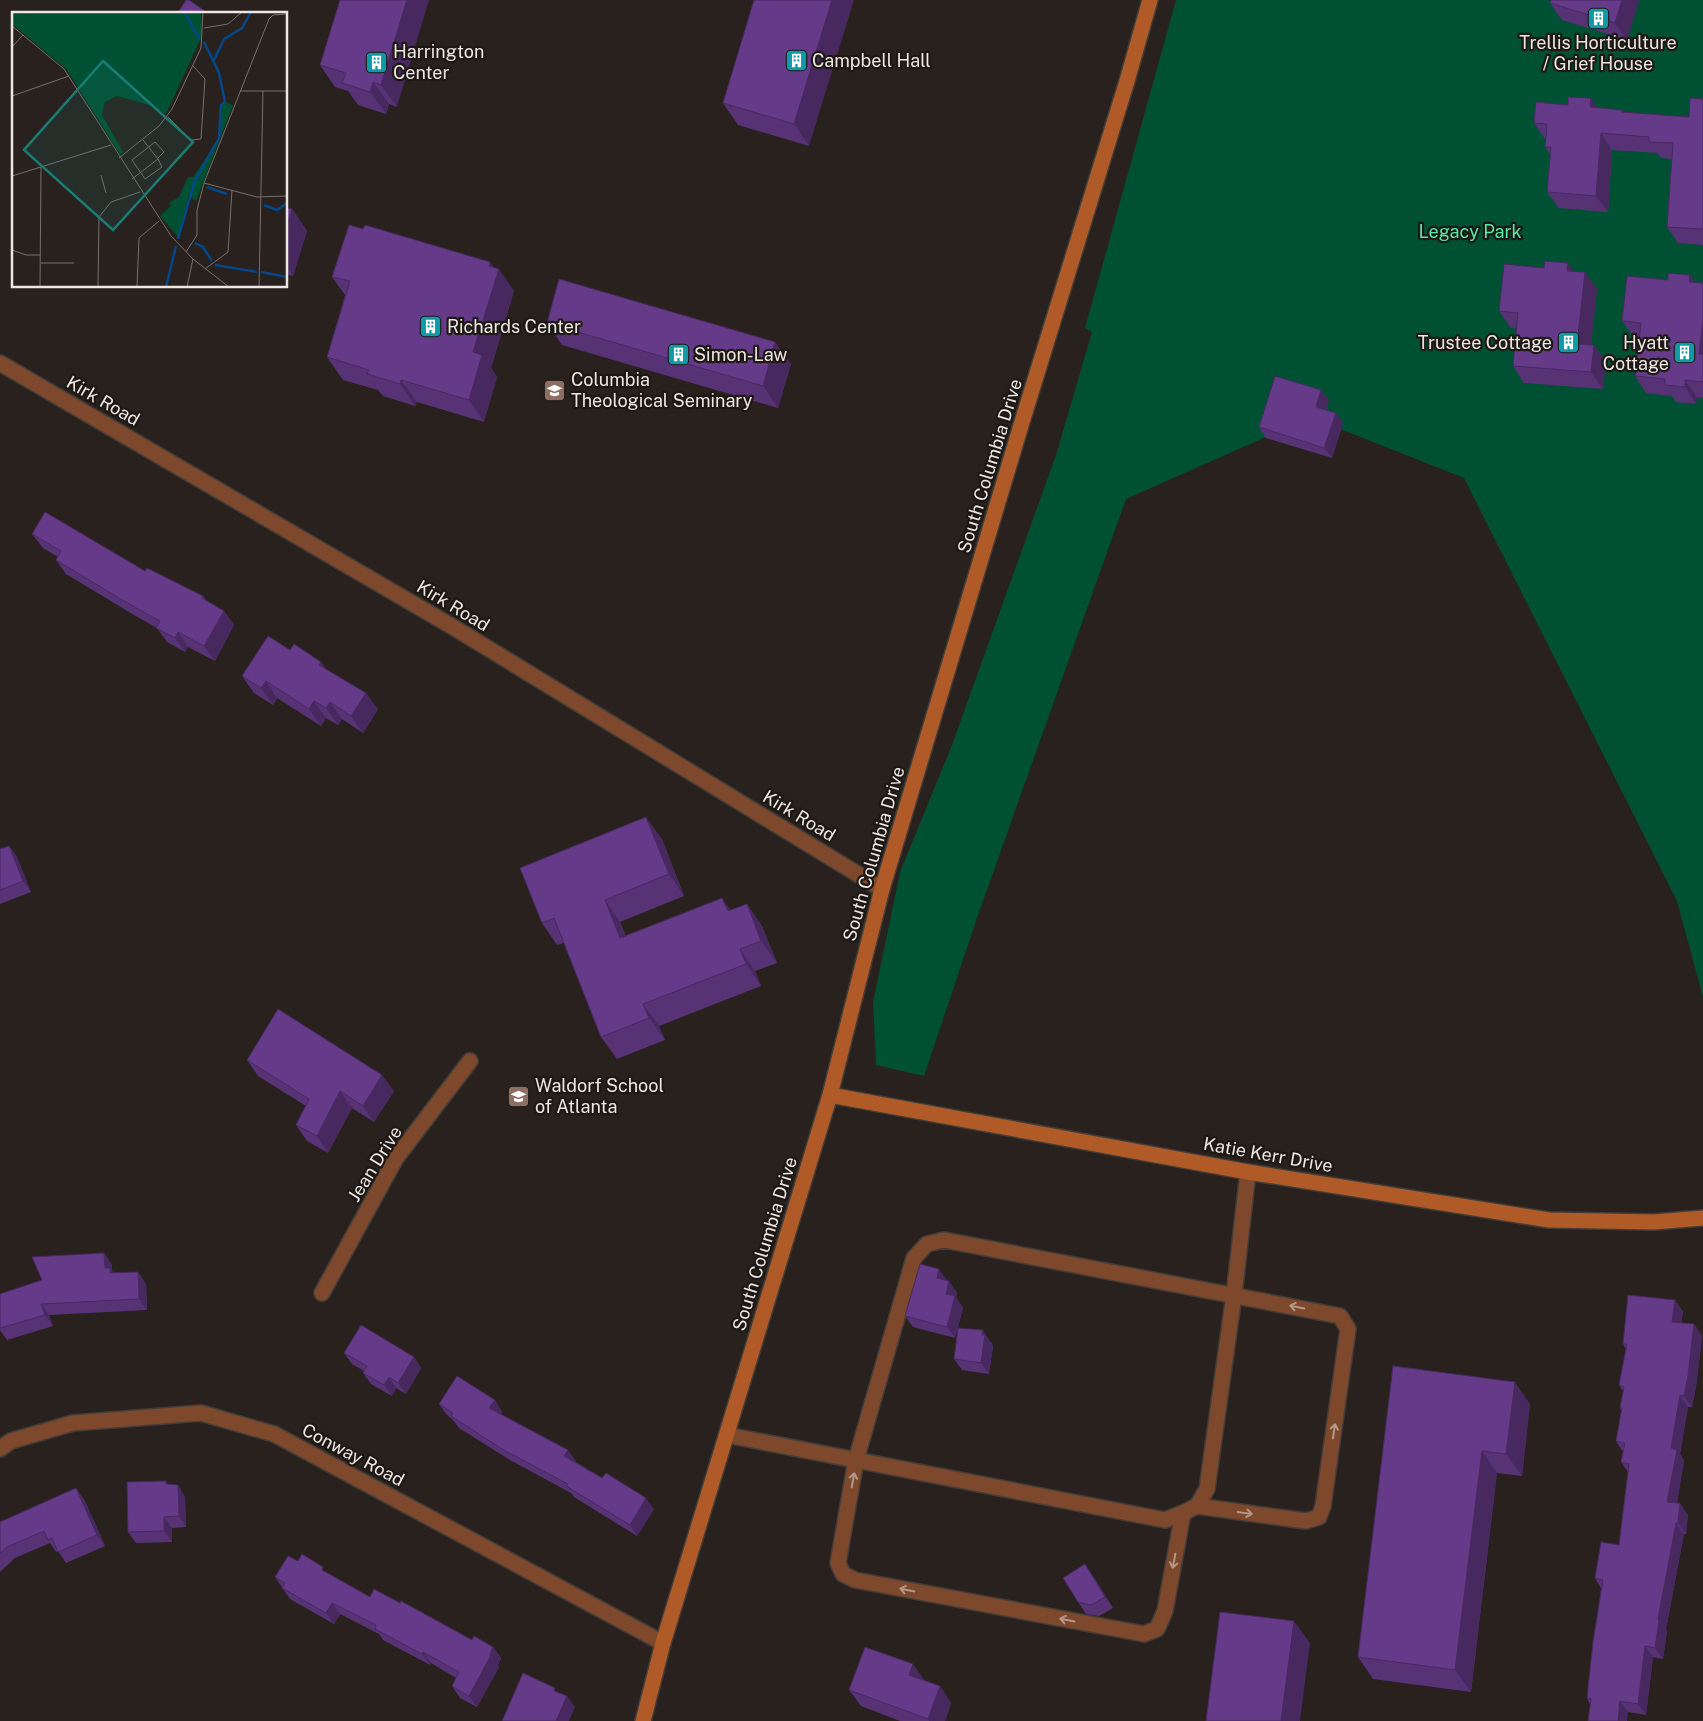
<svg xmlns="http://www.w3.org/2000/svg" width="1703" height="1721" viewBox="0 0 1703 1721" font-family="'Public Sans',sans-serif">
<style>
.green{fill:#005033}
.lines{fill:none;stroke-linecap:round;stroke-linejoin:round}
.street-casing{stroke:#433d39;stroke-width:18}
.secondary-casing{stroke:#433d39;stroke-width:18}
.street{stroke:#7d482b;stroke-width:15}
.secondary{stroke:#b05b27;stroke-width:15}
.wall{fill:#573376}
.shaded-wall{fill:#472960}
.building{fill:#653b89;stroke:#472960}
.oneway{stroke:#b49888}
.labels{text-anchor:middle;stroke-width:4.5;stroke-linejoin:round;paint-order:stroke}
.poi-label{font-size:18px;fill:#ece7e4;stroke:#1e1814;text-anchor:start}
.park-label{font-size:18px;fill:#55eaa8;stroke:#1e1814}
.street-label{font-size:18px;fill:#ece7e4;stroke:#1e1814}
.inset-river{fill:none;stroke:#04478a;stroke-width:2.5}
.inset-road{fill:none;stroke:#76706d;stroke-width:1}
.view{fill:#1a7c74;fill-opacity:0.15;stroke:#1a7c74;stroke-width:2.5}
.inset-edge{fill:none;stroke:#ece7e4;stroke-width:2.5}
</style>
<rect width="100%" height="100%" fill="#28211d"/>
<polygon class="green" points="1176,0 1703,0 1703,997 1677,901 1464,478 1277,404 1266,437 1126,499 977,918 924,1076 876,1065 873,1002 900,872 952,745 1056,455 1092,332 1085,328"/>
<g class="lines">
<defs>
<g id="street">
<polyline points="0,363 453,627 882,889"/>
<polyline points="322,1293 396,1158 470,1061"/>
<polyline points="727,1435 1165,1520 1183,1513 1197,1506 1207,1489 1234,1295 1248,1172"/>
<polyline points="0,1449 11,1441 73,1423 201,1413 274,1434 663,1643"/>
<polyline points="1183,1513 1165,1611 1157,1629 1144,1634 855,1580 843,1574 838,1563 856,1460 914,1258 927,1244 944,1240 1340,1316 1348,1329 1323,1506 1319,1517 1306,1521 1197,1506"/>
</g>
<g id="secondary">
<polyline points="830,1095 1248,1172 1549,1220 1654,1222 1703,1218"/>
<polyline points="643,1721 663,1643 830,1095 882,889 1022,422 1127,81 1150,0"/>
</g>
</defs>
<use href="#street" class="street-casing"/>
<use href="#secondary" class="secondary-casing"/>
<use href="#street" class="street"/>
<use href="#secondary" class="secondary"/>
</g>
<g class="wall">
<polygon points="340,0 397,107 389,104 386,114 358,105 348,91 335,87 320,65"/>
<polygon points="754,0 809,146 738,125 723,103"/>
<polygon points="1551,0 1639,0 1627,40 1562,20 1550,3"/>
<polygon points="1703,99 1703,245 1678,243 1667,227 1672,159 1661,158 1657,153 1612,150 1608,212 1559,208 1547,192 1550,154 1545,147 1545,139 1534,123 1598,108 1624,112 1689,117"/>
<polygon points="286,208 292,209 307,231 293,276 286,274"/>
<polygon points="495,268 514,291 491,368 497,377 484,422 417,402 415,406 383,396 378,390 343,380 327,357 345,295 332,277"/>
<polygon points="1574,271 1585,272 1597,289 1591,345 1594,345 1606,362 1603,389 1524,383 1513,366 1516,328 1511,328 1499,311"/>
<polygon points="1668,280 1703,283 1703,398 1697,397 1696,404 1676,402 1672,396 1646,393 1635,376 1639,338 1634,337 1622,321"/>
<polygon points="547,323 791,364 778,408 562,345"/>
<polygon points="1329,400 1326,410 1343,423 1332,458 1266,438 1259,427"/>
<polygon points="32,534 145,571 203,596 206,600 224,611 234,625 215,661 188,647 185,652 167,642 157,628 134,615 66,574 56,560 58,557 43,548"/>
<polygon points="290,650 327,670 378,709 363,733 342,719 338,725 326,718 321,726 277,698 273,705 254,693 242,676"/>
<polygon points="662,839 684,896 620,922 626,936 731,910 747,904 762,926 777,963 755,971 761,986 659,1026 665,1040 617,1059 601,1037 564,943 557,945 542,923"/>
<polygon points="9,846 17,857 31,892 0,904 0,849"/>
<polygon points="247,1060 394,1091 374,1122 352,1108 328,1153 307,1141 296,1125 306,1106 258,1076"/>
<polygon points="104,1253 112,1265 112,1271 114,1273 138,1272 146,1284 147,1310 49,1315 53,1326 7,1340 0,1330 0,1294 42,1280"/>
<polygon points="946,1281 949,1281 957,1293 956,1297 963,1308 955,1338 913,1327 905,1316"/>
<polygon points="1675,1300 1683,1312 1681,1323 1694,1324 1702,1336 1696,1387 1692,1407 1688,1407 1680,1454 1684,1461 1677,1503 1688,1515 1686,1534 1684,1534 1666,1629 1667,1631 1663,1659 1653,1657 1646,1715 1628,1712 1590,1704 1587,1698 1601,1588 1595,1578 1619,1545 1628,1472 1621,1462 1623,1452 1616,1441 1621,1411 1620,1408 1623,1391 1619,1385 1626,1349 1623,1344"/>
<polygon points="991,1342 993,1346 989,1374 962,1370 954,1359"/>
<polygon points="344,1353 414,1357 421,1368 406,1394 396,1388 392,1396 371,1384 363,1373 364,1371 352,1364"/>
<polygon points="1393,1366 1530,1404 1522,1476 1497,1473 1471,1692 1373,1679 1358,1657"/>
<polygon points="495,1400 502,1412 501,1414 576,1461 576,1462 654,1509 637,1536 574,1497 571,1493 510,1460 459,1428 452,1419 447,1415 439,1404"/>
<polygon points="166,1481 168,1485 178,1485 185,1497 186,1527 172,1528 172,1542 136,1543 128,1532"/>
<polygon points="84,1499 105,1546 66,1563 58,1551 56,1552 50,1543 15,1558 0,1572 0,1522"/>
<polygon points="298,1561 327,1573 370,1597 472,1640 493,1647 501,1658 498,1665 499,1667 477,1707 460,1698 452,1686 456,1678 431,1663 430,1665 383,1640 379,1634 340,1614 334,1624 290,1599 275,1577"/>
<polygon points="1093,1576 1113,1608 1099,1616 1086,1614 1078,1602"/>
<polygon points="924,1681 940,1686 951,1703 945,1721 900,1721 861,1706 849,1690"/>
</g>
<g class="shaded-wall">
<polygon points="407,0 429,0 397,107 381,85"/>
<polygon points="832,0 854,0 809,146 794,124"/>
<polygon points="1622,0 1639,0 1627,40 1615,23"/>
<polygon points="373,82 389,104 386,114 370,92"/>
<polygon points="1591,98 1603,115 1590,107"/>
<polygon points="1601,133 1612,150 1608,212 1596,196"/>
<polygon points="292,209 307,231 293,276 286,266 286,227"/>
<polygon points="490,262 498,272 499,269 514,291 491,368 497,377 484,422 469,400 473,352"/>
<polygon points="1568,263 1580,280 1567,271"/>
<polygon points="1585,272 1597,289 1589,361 1577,344"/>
<polygon points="1690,275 1702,292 1689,282"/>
<polygon points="1703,320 1703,359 1699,354"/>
<polygon points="775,342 791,364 778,408 763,386"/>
<polygon points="1594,345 1606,362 1603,389 1591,372"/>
<polygon points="401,380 417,402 415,406 400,384"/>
<polygon points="1685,380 1697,397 1696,404 1685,387"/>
<polygon points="1321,390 1329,400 1323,417 1316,407"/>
<polygon points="1336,413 1343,423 1332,458 1324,448"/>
<polygon points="224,611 234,625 215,661 204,646"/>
<polygon points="178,632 188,647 185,652 175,638"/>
<polygon points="321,662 333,678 319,665"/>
<polygon points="266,681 277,698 273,705 261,688"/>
<polygon points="366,693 378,709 363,733 351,716"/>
<polygon points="314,701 326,718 321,726 309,709"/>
<polygon points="330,702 342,719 338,725 326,708"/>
<polygon points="646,817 662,839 684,896 669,874"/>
<polygon points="9,846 17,857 31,892 23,881"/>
<polygon points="722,898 738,920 728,911"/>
<polygon points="605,900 620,922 636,960 620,938"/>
<polygon points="747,904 762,926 777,963 761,941"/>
<polygon points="740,949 755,971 761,986 746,964"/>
<polygon points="643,1004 659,1026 665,1040 649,1018"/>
<polygon points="382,1075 394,1091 374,1122 363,1106"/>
<polygon points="340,1091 352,1108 328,1153 317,1136"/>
<polygon points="104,1253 112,1265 112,1271 118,1279 105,1268"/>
<polygon points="939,1269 947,1280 937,1278"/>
<polygon points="138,1272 146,1284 147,1310 139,1299"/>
<polygon points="949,1281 957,1293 956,1297 963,1308 955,1338 947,1327 946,1294"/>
<polygon points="1675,1300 1683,1312 1680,1333 1672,1322"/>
<polygon points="41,1304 49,1315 53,1326 45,1315"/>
<polygon points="1694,1324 1702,1336 1696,1387 1692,1407 1684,1396"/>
<polygon points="983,1330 993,1346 989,1374 981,1363"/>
<polygon points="414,1357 421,1368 406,1394 398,1383"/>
<polygon points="389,1377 396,1388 392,1396 384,1385"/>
<polygon points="1515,1382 1530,1404 1522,1476 1506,1454"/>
<polygon points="1680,1395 1688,1407 1680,1454 1684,1461 1675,1513 1667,1502 1671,1448"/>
<polygon points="495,1400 502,1412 497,1420 489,1408"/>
<polygon points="568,1450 576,1461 572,1467 564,1456"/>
<polygon points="1482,1451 1497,1473 1471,1692 1455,1670"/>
<polygon points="178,1485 185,1497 186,1527 179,1516"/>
<polygon points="76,1488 84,1499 105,1546 97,1535"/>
<polygon points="646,1498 654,1509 637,1536 630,1525"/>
<polygon points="1680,1503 1688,1515 1686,1534 1678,1523"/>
<polygon points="164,1517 172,1528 172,1542 164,1531"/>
<polygon points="1676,1523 1684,1534 1666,1629 1667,1631 1663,1659 1655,1648 1658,1619"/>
<polygon points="1085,1564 1093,1576 1113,1608 1105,1597"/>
<polygon points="332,1603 340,1614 334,1624 326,1613"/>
<polygon points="1294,1621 1310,1643 1300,1721 1281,1721"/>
<polygon points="1645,1646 1653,1657 1646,1715 1638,1704"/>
<polygon points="493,1647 501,1658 498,1665 499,1667 477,1707 469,1696"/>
<polygon points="423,1652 431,1663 430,1665 422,1654"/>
<polygon points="913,1664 925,1681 909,1675"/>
<polygon points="940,1686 951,1703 945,1721 929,1721 928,1719"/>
<polygon points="567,1696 575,1707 569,1721 556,1721"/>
<polygon points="1620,1701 1628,1712 1627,1721 1618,1721"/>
</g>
<g class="building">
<polygon points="186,0 189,0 205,11 203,14 177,14"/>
<polygon points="340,0 407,0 381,85 373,82 370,92 342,83 346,73 320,65"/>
<polygon points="754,0 832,0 794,124 723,103"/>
<polygon points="1551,0 1622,0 1615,23 1550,3"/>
<polygon points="1568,97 1591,98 1590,107 1622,110 1622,112 1689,117 1690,98 1703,99 1703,229 1667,227 1673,143 1649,142 1649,137 1601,133 1596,196 1547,192 1551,147 1545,147 1547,124 1534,123 1536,102 1568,105"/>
<polygon points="286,208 292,209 286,227"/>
<polygon points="349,225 363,229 365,225 490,262 489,266 499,269 473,352 482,355 469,400 401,380 400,384 367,374 369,370 327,357 350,281 332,277"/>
<polygon points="1545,261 1568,263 1567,271 1585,272 1577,344 1594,345 1591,372 1513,366 1518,313 1499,311 1504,264 1544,268"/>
<polygon points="1668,273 1690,275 1689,282 1703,283 1703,320 1699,354 1703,354 1703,382 1685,380 1685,387 1665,385 1665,379 1635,376 1641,323 1622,321 1627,276 1668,280"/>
<polygon points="559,279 775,342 763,386 547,323"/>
<polygon points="1275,376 1321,390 1316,407 1336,413 1324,448 1259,427"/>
<polygon points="45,512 145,571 147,568 203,596 202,598 224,611 204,646 178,632 175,638 156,628 160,621 124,601 56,560 61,551 32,534"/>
<polygon points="268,636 290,650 294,644 321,662 319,665 366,693 351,716 330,702 326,708 314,701 309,709 266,681 261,688 242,676"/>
<polygon points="646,817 669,874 605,900 620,938 722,898 728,911 747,904 761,941 740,949 746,964 643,1004 649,1018 601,1037 554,918 542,923 520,868"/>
<polygon points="9,846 23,881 0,890 0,849"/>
<polygon points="278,1009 382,1075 363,1106 340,1091 317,1136 296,1125 309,1099 247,1060"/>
<polygon points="104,1253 105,1268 110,1268 110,1273 138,1272 139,1299 41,1304 45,1315 0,1328 0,1294 42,1280 32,1257"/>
<polygon points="920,1264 939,1269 937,1278 949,1281 946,1294 955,1296 947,1327 905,1316"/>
<polygon points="1628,1295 1675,1300 1672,1322 1694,1324 1688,1376 1684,1396 1680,1395 1671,1448 1677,1450 1667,1502 1680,1503 1678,1523 1676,1523 1658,1619 1659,1620 1655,1648 1645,1646 1638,1704 1620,1701 1618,1721 1588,1721 1591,1699 1587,1698 1593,1642 1603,1580 1595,1578 1601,1542 1619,1545 1629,1464 1621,1462 1625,1443 1616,1441 1622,1408 1620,1408 1624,1387 1619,1385 1627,1344 1623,1344"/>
<polygon points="361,1325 414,1357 398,1383 389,1377 384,1385 363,1373 367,1366 344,1353"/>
<polygon points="958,1328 983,1330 982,1335 985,1335 981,1363 954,1359"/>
<polygon points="1393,1366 1515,1382 1506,1454 1482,1451 1455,1670 1358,1657"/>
<polygon points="457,1376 495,1400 489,1408 568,1450 564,1456 602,1478 606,1473 646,1498 630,1525 566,1486 568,1484 502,1449 451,1416 453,1413 439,1404"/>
<polygon points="166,1481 166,1484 178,1485 179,1516 164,1517 164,1531 128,1532 127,1482"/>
<polygon points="76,1488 97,1535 58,1552 52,1538 48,1540 44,1531 7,1547 0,1553 0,1522"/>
<polygon points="302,1554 323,1567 322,1570 370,1597 374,1589 400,1603 401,1601 472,1640 474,1636 493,1647 490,1655 491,1655 469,1696 452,1686 459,1672 423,1652 422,1654 375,1629 376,1625 332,1603 326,1613 282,1588 285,1583 275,1577 288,1556 298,1561"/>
<polygon points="1085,1564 1105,1597 1091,1605 1078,1602 1063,1578"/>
<polygon points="1220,1612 1294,1621 1281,1721 1206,1721"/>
<polygon points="865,1647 913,1664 909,1675 940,1686 928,1719 849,1690"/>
<polygon points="523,1673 555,1688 554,1691 567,1696 556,1721 502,1721"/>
</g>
<defs><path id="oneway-shaft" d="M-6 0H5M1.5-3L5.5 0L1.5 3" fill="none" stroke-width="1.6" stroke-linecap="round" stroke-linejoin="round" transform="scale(1.25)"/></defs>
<g class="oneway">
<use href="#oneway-shaft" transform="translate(1297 1307) rotate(-169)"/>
<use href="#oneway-shaft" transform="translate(1334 1431) rotate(-82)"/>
<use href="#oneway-shaft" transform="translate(853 1480) rotate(-80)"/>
<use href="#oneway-shaft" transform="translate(1245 1513) rotate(8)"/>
<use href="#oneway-shaft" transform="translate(1174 1561) rotate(101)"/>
<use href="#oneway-shaft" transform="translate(907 1590) rotate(-169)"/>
<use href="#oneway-shaft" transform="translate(1067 1620) rotate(-169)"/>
</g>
<defs>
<symbol id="building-square" viewBox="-11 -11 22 22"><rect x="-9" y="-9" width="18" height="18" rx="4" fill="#0f9aa8" stroke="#1e1814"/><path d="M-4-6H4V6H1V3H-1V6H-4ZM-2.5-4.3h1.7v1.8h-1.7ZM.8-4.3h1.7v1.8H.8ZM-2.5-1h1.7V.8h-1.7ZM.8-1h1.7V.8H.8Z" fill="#fff"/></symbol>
<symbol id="university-square" viewBox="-11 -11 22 22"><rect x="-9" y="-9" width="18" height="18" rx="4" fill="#8d6e63" stroke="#1e1814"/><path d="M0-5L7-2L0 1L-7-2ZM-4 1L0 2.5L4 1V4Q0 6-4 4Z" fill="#fff"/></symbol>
</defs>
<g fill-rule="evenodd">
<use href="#building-square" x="1586" y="6" width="25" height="25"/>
<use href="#building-square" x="784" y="48" width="25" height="25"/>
<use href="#building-square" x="364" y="50" width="25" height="25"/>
<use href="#building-square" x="418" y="314" width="25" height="25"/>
<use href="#building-square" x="1556" y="330" width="25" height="25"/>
<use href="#building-square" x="1672" y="340" width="25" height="25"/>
<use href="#building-square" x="666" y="342" width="25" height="25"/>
<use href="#university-square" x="542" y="378" width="25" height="25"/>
<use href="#university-square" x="506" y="1084" width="25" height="25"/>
</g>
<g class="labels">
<g class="poi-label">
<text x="1598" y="49" text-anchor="middle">Trellis Horticulture<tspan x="1598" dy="21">/ Grief House</tspan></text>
<text x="393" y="58">Harrington<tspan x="393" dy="21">Center</tspan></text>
<text x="812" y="67">Campbell Hall</text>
<text x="447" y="333">Richards Center</text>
<text x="1552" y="349" text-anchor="end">Trustee Cottage</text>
<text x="1669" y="349" text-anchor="end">Hyatt<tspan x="1669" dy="21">Cottage</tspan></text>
<text x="694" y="361">Simon-Law</text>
<text x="571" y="386">Columbia<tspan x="571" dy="21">Theological Seminary</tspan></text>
<text x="535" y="1092">Waldorf School<tspan x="535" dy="21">of Atlanta</tspan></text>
</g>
<g class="park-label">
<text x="1470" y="238">Legacy Park</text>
</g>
<g class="street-label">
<text transform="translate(103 401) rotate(30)" y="6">Kirk Road</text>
<text transform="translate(990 466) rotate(-73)" y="6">South Columbia Drive</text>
<text transform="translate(453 606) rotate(31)" y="6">Kirk Road</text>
<text transform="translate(799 816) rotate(31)" y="6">Kirk Road</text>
<text transform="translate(874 854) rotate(-74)" y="6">South Columbia Drive</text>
<text transform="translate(1268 1155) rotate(10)" y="6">Katie Kerr Drive</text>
<text transform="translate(375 1164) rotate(-58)" y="6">Jean Drive</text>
<text transform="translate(765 1244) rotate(-73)" y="6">South Columbia Drive</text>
<text transform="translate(353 1455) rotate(28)" y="6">Conway Road</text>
</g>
</g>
<g transform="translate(12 12)">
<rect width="275" height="275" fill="#28211d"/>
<path d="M0,0h189l1,24 -36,78 -17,-9 -32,-9 -12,6 -3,13 21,37 -3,2 -54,-85 -54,-45zM213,90l8,3 -37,96 -7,-5 -1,3 -10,38 -18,-21 11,-10 -2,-3 10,-6 9,-20h5l25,-36 3,-35z" fill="#005033"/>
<path class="inset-river" d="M172,0l16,28M202,48l10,-21 18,-11 9,-16M195,175l20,7M252,193l13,5 10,-7M166,227l17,-59 24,-42 2,-33 4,-3 -6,-29 -15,-31M183,231l8,4 9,14M203,253l42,7M249,260l26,5M154,275l10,-41"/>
<path class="inset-road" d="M0,14l52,43 107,167 22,23 36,28M192,16l24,-4 14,-12M0,35l11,-12M228,79h47M0,84l57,-20M156,105l23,23 10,-1 4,-60 -12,-13M107,146l40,-32 13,-17 29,-61 2,-36M146,147l4,8 -17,12 -13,-19 23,-18 9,10 -6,6M89,163l5,18M0,164l99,-31M120,167l26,-20 -15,-19M192,171l53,14 30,-1M0,238l14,5h14M174,240l11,-17v-25l7,-27 65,-164 4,-4 14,-1M29,251h33M193,257l23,-17 4,-62M28,275l1,-120M86,275l1,-70 12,-15 29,-10M125,275l2,-49 20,-17M175,275l6,-28M247,275l4,-196"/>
<path class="view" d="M91,49l90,81 -80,88 -89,-80z"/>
<rect width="275" height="275" class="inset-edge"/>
</g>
</svg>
